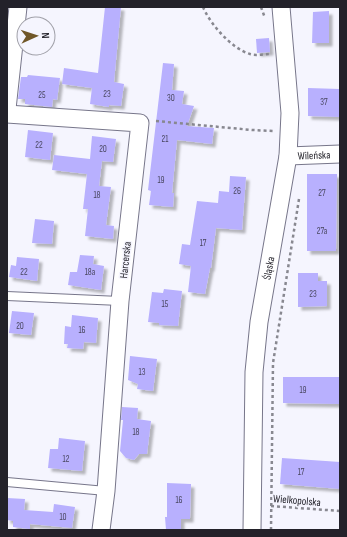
<svg xmlns="http://www.w3.org/2000/svg" width="347" height="537" viewBox="0 0 347 537" font-family="'Sofia Sans Condensed',sans-serif">
<style>
.building{fill:#b8b0fe;filter:url(#shadow)}
.lines{fill:none;stroke-linecap:round;stroke-linejoin:round}
.service-casing{stroke:#77768a;stroke-width:10}
.minor-casing{stroke:#77768a;stroke-width:19}
.path{stroke:#888890;stroke-width:2.5;stroke-dasharray:3 3;stroke-linecap:butt}
.service{stroke:#fff;stroke-width:8}
.minor{stroke:#fff;stroke-width:17}
.labels{text-anchor:middle;stroke-width:3;stroke-linejoin:round;paint-order:stroke}
.number-label{font-size:9px;fill:#48465f}
.street-label{font-size:11px;fill:#23222a;stroke:#f5f5fe}
</style>
<defs>
<filter id="shadow"><feDropShadow dx="3.5" dy="3.5" stdDeviation="1" flood-color="#0004"/></filter>
</defs>
<rect width="100%" height="100%" fill="#f5f5fe"/>
<g class="building">
<polygon points="105,7 121,7 114,82 124,84 121,106 109,105 109,107 90,104 92,88 62,84 64,68 98,73"/>
<polygon points="329,11 329,43 312,43 313,12"/>
<polygon points="269,38 270,52 257,53 256,39"/>
<polygon points="163,63 174,64 172,90 184,91 182,104 194,106 187,126 214,128 212,144 177,140 172,193 174,193 173,207 149,205 151,191 148,190"/>
<polygon points="28,75 60,78 57,100 53,99 52,107 25,104 25,99 18,99 21,77 27,77"/>
<polygon points="308,88 340,89 340,117 308,116"/>
<polygon points="28,130 53,133 50,160 25,157"/>
<polygon points="92,136 116,139 113,162 102,161 99,186 111,187 106,225 114,226 113,239 85,236 88,209 83,209 87,174 52,170 54,155 90,159"/>
<polygon points="307,174 337,174 336,251 307,251"/>
<polygon points="230,176 246,177 242,230 216,228 211,268 210,268 205,294 188,292 191,266 179,264 182,244 190,245 197,201 218,203 219,191 229,192"/>
<polygon points="35,219 54,221 52,244 32,243"/>
<polygon points="80,255 94,256 93,264 104,266 101,290 68,285 70,272 77,272"/>
<polygon points="17,257 39,259 37,281 9,277 11,265 16,266"/>
<polygon points="298,273 318,273 318,281 327,281 327,306 298,307"/>
<polygon points="164,289 182,291 178,326 159,325 159,323 148,322 152,292 163,293"/>
<polygon points="12,311 34,313 31,335 9,333"/>
<polygon points="72,315 98,318 96,343 84,342 83,349 67,348 68,344 64,344 65,326 71,327"/>
<polygon points="130,356 157,359 153,391 137,389 138,384 128,380"/>
<polygon points="283,377 340,377 340,404 283,403"/>
<polygon points="122,407 138,408 137,419 151,421 147,454 139,454 134,460 126,458 120,451 123,420 121,420"/>
<polygon points="59,438 85,441 82,471 48,468 50,449 58,449"/>
<polygon points="282,458 340,462 340,489 280,484"/>
<polygon points="167,483 191,484 190,519 181,519 181,530 166,530 165,517 167,517"/>
<polygon points="7,498 25,499 24,510 53,512 54,504 75,507 72,528 30,524 30,529 13,527 13,521 7,520"/>
</g>
<g class="lines">
<defs>
<g id="service">
<polyline points="7,296 120,301"/>
<polyline points="7,482 106,491"/>
</g>
<g id="minor">
<polyline points="7,109 18,7"/>
<polyline points="7,114 140,123 120,301 106,491 101,530"/>
<path id="s1" d="M288,156l52,-2"/>
<path id="s2" d="M252,530l2,-158 5,-50 29,-166 2,-43 -9,-106"/>
</g>
</defs>
<use href="#service" class="service-casing"/>
<use href="#minor" class="minor-casing"/>
<g class="path">
<path d="M203,7c7,17 29,42 47,47 6,2 13,0 19,0"/>
<polyline points="261,7 265,18"/>
<polyline points="156,121 252,130 274,131"/>
<polyline points="271,506 340,511"/>
<polyline points="271,530 273,363 299,199"/>
</g>
<use href="#service" class="service"/>
<use href="#minor" class="minor"/>
</g>
<g class="labels">
<g class="number-label">
<text x="107" y="97">23</text>
<text x="42" y="98">25</text>
<text x="171" y="101">30</text>
<text x="324" y="105">37</text>
<text x="165" y="142">21</text>
<text x="39" y="148">22</text>
<text x="103" y="152">20</text>
<text x="161" y="183">19</text>
<text x="237" y="194">26</text>
<text x="322" y="196">27</text>
<text x="97" y="198">18</text>
<text x="322" y="234">27a</text>
<text x="203" y="246">17</text>
<text x="24" y="275">22</text>
<text x="90" y="275">18a</text>
<text x="313" y="297">23</text>
<text x="165" y="307">15</text>
<text x="20" y="329">20</text>
<text x="82" y="333">16</text>
<text x="142" y="375">13</text>
<text x="303" y="393">19</text>
<text x="136" y="435">18</text>
<text x="66" y="462">12</text>
<text x="301" y="475">17</text>
<text x="179" y="503">16</text>
<text x="63" y="520">10</text>
</g>
<g class="street-label">
<text dy="4" stroke="none"><textPath href="#s1" startOffset="26">Wileńska</textPath></text>
<text transform="translate(125 260) rotate(-84)" y="4">Harcerska</text>
<text dy="4" stroke="none"><textPath href="#s2" startOffset="263">Śląska</textPath></text>
<text transform="translate(297 500) rotate(5)" y="4">Wielkopolska</text>
</g>
</g>
<rect width="347" height="537" fill="none" stroke="#23222a" stroke-width="16"/>
<g transform="translate(36 36) rotate(87)"><circle r="19" fill="#f5f5fe" stroke="#a1a1a9"/>
<path d="M0-3L7 15L0 10L-7 15Z" fill="#705728"/>
<text y="-6" font-size="11" font-weight="bold" text-anchor="middle" fill="#23222a">N</text>
</g>
</svg>
